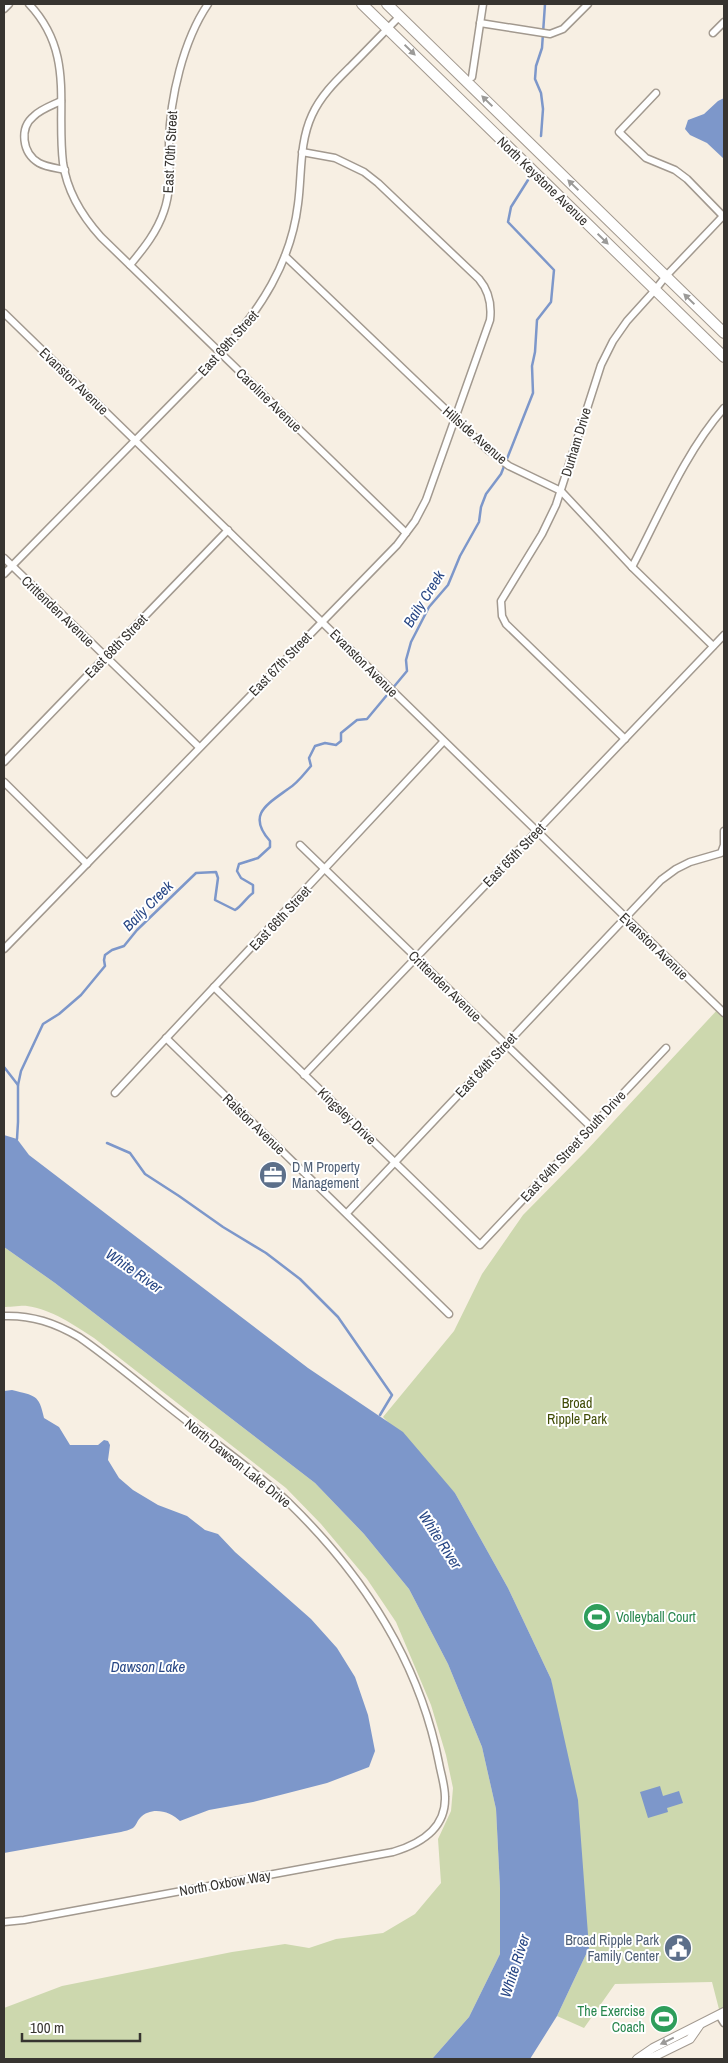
<svg xmlns="http://www.w3.org/2000/svg" width="728" height="2063" viewBox="0 0 728 2063" font-family="'Archivo Narrow',sans-serif">
<style>
.green{fill:#cdd8ae}
.water{fill:#7d97ca}
.lines{fill:none;stroke-linecap:round;stroke-linejoin:round}
.stream{stroke:#7d97ca;stroke-width:2.5}
.minor-casing{stroke:#a2998f;stroke-width:9}
.tertiary-casing{stroke:#a2998f;stroke-width:10}
.primary-casing{stroke:#a2998f;stroke-width:12}
.minor{stroke:#fff;stroke-width:6}
.tertiary{stroke:#fff;stroke-width:8}
.primary{stroke:#fff;stroke-width:10}
.oneway{fill:#9b9a98}
.labels{text-anchor:middle;stroke-width:4;stroke-linejoin:round;paint-order:stroke}
.street-label{font-size:14px;fill:#373430;stroke:#fff}
.service-label{font-size:14px;fill:#4e5e75;stroke:#fff;text-anchor:start}
.park-label{font-size:14px;fill:#3f4b05;stroke:#fff}
.leisure-label{font-size:14px;fill:#27864d;stroke:#fff;text-anchor:start}
.water-label{font-size:15px;font-style:italic;fill:#284785;stroke:#fff}
</style>
<rect width="100%" height="100%" fill="#f7efe3"/>
<g class="green">
<polygon points="719,1008 724,1013 724,2014 721,2017 712,1982 615,1984 584,2028 557,2016 589,1948 551,1679 508,1588 455,1493 383,1417 454,1331 482,1274 523,1215 586,1151"/>
<path d="M4,1247l51,36 260,200 49,51 45,55 39,75 34,83 14,62 4,79v66l-31,63 -37,42h-428v-51l58,-22 170,-34 53,-8 24,4 27,-9 47,-6 32,-19 26,-31 -3,-44 13,-28 2,-23 -7,-33 -15,-50 -35,-83 -29,-43 -46,-55 -35,-36 -192,-150c-20,-13 -43,-29 -67,-32 -3,-1 -18,1 -23,1z"/>
</g>
<g class="water">
<polygon points="724,98 724,159 707,143 690,135 685,129 688,120 704,114 718,101"/>
<polygon points="4,1135 17,1139 29,1155 308,1368 403,1432 455,1493 508,1588 551,1679 578,1800 589,1948 557,2016 530,2059 432,2059 469,2017 500,1954 500,1888 496,1809 482,1747 448,1664 409,1589 364,1534 315,1483 55,1283 4,1247"/>
<path d="M12,1390c23,6 27,4 32,28l15,9 11,18h28l6,-5 4,1 2,4 -2,15 11,18 14,12 25,15 29,11 18,14 13,4 17,18 76,67 26,29 18,29 13,38 7,36 -6,16 -42,16 -74,19 -44,8 -29,11c-10,-10 -29,-15 -40,-3 -3,3 -4,8 -7,10 -3,2 -9,3 -12,4l-117,21v-462z"/>
<polygon points="660,1786 663,1796 679,1791 683,1803 667,1808 668,1812 648,1818 640,1792"/>
</g>
<g class="lines">
<g class="stream">
<polyline points="541,136 543,109 541,93 535,79 536,66 542,48 545,4"/>
<polyline points="4,1067 18,1085"/>
<path d="M17,1139l1,-17v-37l3,-14 22,-47 16,-10 22,-19 24,-29 -1,-6 1,-5 7,-5 12,-4 13,-16 59,-57 20,-1 2,6 -3,22 20,10c7,-4 11,-12 18,-17v-8l-12,-7 -4,-7 2,-7 19,-6 12,-11v-6c-23,-26 -4,-36 18,-52 9,-5 16,-15 23,-23l-2,-8 6,-12 10,-3 11,2 5,-4v-8l16,-13 10,-1 40,-48 -1,-11 5,-18 18,-35 19,-22 12,-29 19,-34 2,-15 5,-13 15,-20 32,-81 -1,-27 3,-14 2,-32 14,-18 3,-32 -46,-48 3,-15 17,-27"/>
<polyline points="107,1143 130,1153 145,1174 179,1196 223,1227 266,1253 300,1279 338,1317 392,1395 380,1415"/>
</g>
<defs>
<g id="minor">
<path d="M29,4c46,49 27,100 34,159 4,28 19,53 38,74l305,296"/>
<polyline points="4,9 9,4"/>
<polyline points="480,23 550,34 563,29 588,4"/>
<polyline points="713,33 724,22"/>
<polyline points="472,77 483,4"/>
<polyline points="656,93 619,132 646,158 675,170 687,179 724,217"/>
<path d="M61,101c-8,4 -20,8 -27,15 -15,12 -12,37 5,47 7,4 17,5 26,7"/>
<polyline points="285,256 488,450 509,466 561,491 632,567 713,646"/>
<path d="M130,265c14,-17 27,-33 34,-54 8,-23 5,-45 5,-69 1,-44 14,-101 39,-138"/>
<polyline points="4,313 724,1013"/>
<polyline points="4,558 199,747"/>
<path d="M632,567c28,-53 52,-113 92,-159"/>
<path d="M4,574l217,-221c39,-43 70,-90 77,-149 4,-29 1,-61 14,-89 9,-20 25,-35 40,-50 16,-16 32,-33 48,-49"/>
<polyline points="625,739 506,624 502,616 501,601 542,534 556,505 601,365 613,341 627,321 655,290 666,276 724,215"/>
<polyline points="4,762 228,530"/>
<polyline points="4,782 87,864"/>
<polyline points="300,845 591,1127"/>
<path d="M4,949l393,-404 18,-24 11,-21 64,-180c2,-16 -1,-29 -11,-41l-101,-96 -14,-11 -29,-14 -33,-6"/>
<polyline points="214,987 480,1245 666,1048"/>
<polyline points="166,1038 449,1314"/>
<polyline points="304,1075 724,635"/>
<polyline points="115,1093 443,742"/>
<polyline points="347,1213 661,880 676,869 690,862 721,853 724,845 724,831"/>
<path d="M4,1316c28,-1 51,7 75,21 36,25 69,54 104,81 35,28 74,54 106,85 75,73 130,157 150,260 2,11 6,23 6,34 1,32 -25,47 -52,55l-369,68 -20,2"/>
<polyline points="719,2015 724,2023"/>
</g>
<g id="tertiary">
<polyline points="637,2059 653,2048 724,2012"/>
<polyline points="649,2059 690,2039 699,2026"/>
</g>
<g id="primary">
<polyline points="362,4 724,357"/>
<polyline points="387,4 724,333"/>
</g>
</defs>
<use href="#minor" class="minor-casing"/>
<use href="#tertiary" class="tertiary-casing"/>
<use href="#primary" class="primary-casing"/>
<use href="#minor" class="minor"/>
<use href="#tertiary" class="tertiary"/>
<use href="#primary" class="primary"/>
</g>
<defs><path id="oneway-solid" d="M-6-.8H1V-3.2L6.5 0L1 3.2V.8H-6Z" transform="scale(1.25)"/></defs>
<g class="oneway">
<use href="#oneway-solid" transform="translate(410 50) rotate(44)"/>
<use href="#oneway-solid" transform="translate(487 101) rotate(-136)"/>
<use href="#oneway-solid" transform="translate(573 185) rotate(-136)"/>
<use href="#oneway-solid" transform="translate(603 239) rotate(44)"/>
<use href="#oneway-solid" transform="translate(689 299) rotate(-136)"/>
<use href="#oneway-solid" transform="translate(667 2041) rotate(154)"/>
</g>
<defs>
<symbol id="office-disc" viewBox="-11 -11 22 22"><circle r="9.5" fill="#5c6f8a" stroke="#fff"/><path d="M-6-3h4V-5.5h4V-3h4V5H-6ZM-1-4.5V-3h2v-1.5ZM-6 0V1H6V0Z" fill="#fff"/></symbol>
<symbol id="stadium-disc" viewBox="-11 -11 22 22"><circle r="9.5" fill="#2e9e5b" stroke="#fff"/><path d="M0-5a6.5 5 0 1 0 0 10a6.5 5 0 1 0 0-10ZM-3.5-1.8h7v3.6h-7Z" fill="#fff"/></symbol>
<symbol id="civic-disc" viewBox="-11 -11 22 22"><circle r="9.5" fill="#5c6f8a" stroke="#fff"/><path d="M-.6-6.5H3V-4.5H.6V-3L4-1V1h2V6H-6V1h2V-1L-.6-3ZM-1.2 2.5V6h2.4V2.5Z" fill="#fff"/></symbol>
</defs>
<g fill-rule="evenodd">
<use href="#office-disc" x="257" y="1159" width="32" height="32"/>
<use href="#stadium-disc" x="581" y="1601" width="32" height="32"/>
<use href="#civic-disc" x="662" y="1932" width="32" height="32"/>
<use href="#stadium-disc" x="648" y="2003" width="32" height="32"/>
</g>
<g class="labels">
<g class="street-label">
<text transform="translate(170 152) rotate(-87)" y="5">East 70th Street</text>
<text transform="translate(543 181) rotate(44)" y="5">North Keystone Avenue</text>
<text transform="translate(228 343) rotate(-48)" y="5">East 69th Street</text>
<text transform="translate(74 381) rotate(44)" y="5">Evanston Avenue</text>
<text transform="translate(269 400) rotate(44)" y="5">Caroline Avenue</text>
<text transform="translate(475 435) rotate(41)" y="5">Hillside Avenue</text>
<text transform="translate(576 442) rotate(-73)" y="5">Durham Drive</text>
<text transform="translate(58 611) rotate(44)" y="5">Crittenden Avenue</text>
<text transform="translate(116 646) rotate(-46)" y="5">East 68th Street</text>
<text transform="translate(364 663) rotate(45)" y="5">Evanston Avenue</text>
<text transform="translate(280 664) rotate(-46)" y="5">East 67th Street</text>
<text transform="translate(514 855) rotate(-46)" y="5">East 65th Street</text>
<text transform="translate(280 918) rotate(-47)" y="5">East 66th Street</text>
<text transform="translate(654 946) rotate(44)" y="5">Evanston Avenue</text>
<text transform="translate(445 986) rotate(44)" y="5">Crittenden Avenue</text>
<text transform="translate(486 1065) rotate(-47)" y="5">East 64th Street</text>
<text transform="translate(347 1116) rotate(44)" y="5">Kingsley Drive</text>
<text transform="translate(254 1124) rotate(44)" y="5">Ralston Avenue</text>
<text transform="translate(573 1146) rotate(-47)" y="5">East 64th Street South Drive</text>
<text transform="translate(238 1463) rotate(39)" y="5">North Dawson Lake Drive</text>
<text transform="translate(225 1883) rotate(-10)" y="5">North Oxbow Way</text>
</g>
<g class="service-label">
<text x="292" y="1172">D M Property<tspan x="292" dy="16">Management</tspan></text>
<text x="659" y="1945" text-anchor="end">Broad Ripple Park<tspan x="659" dy="16">Family Center</tspan></text>
</g>
<g class="park-label">
<text x="577" y="1408">Broad<tspan x="577" dy="16">Ripple Park</tspan></text>
</g>
<g class="leisure-label">
<text x="616" y="1622">Volleyball Court</text>
<text x="645" y="2016" text-anchor="end">The Exercise<tspan x="645" dy="16">Coach</tspan></text>
</g>
<g class="water-label">
<text transform="translate(424 599) rotate(-58)" y="5">Baily Creek</text>
<text transform="translate(148 906) rotate(-45)" y="5">Baily Creek</text>
<text transform="translate(134 1271) rotate(35)" y="5">White River</text>
<text transform="translate(440 1540) rotate(57)" y="5">White River</text>
<text x="148" y="1672">Dawson Lake</text>
<text transform="translate(515 1966) rotate(-72)" y="5">White River</text>
</g>
</g>
<rect width="728" height="2063" fill="none" stroke="#373430" stroke-width="10"/>
<path d="M22 2033v8h118v-8" fill="none" stroke="#373430" stroke-width="2.5"/>
<text x="30" y="2033" font-size="15" fill="#373430" stroke="#ffffff" stroke-width="4" paint-order="stroke">100 m</text>
</svg>
